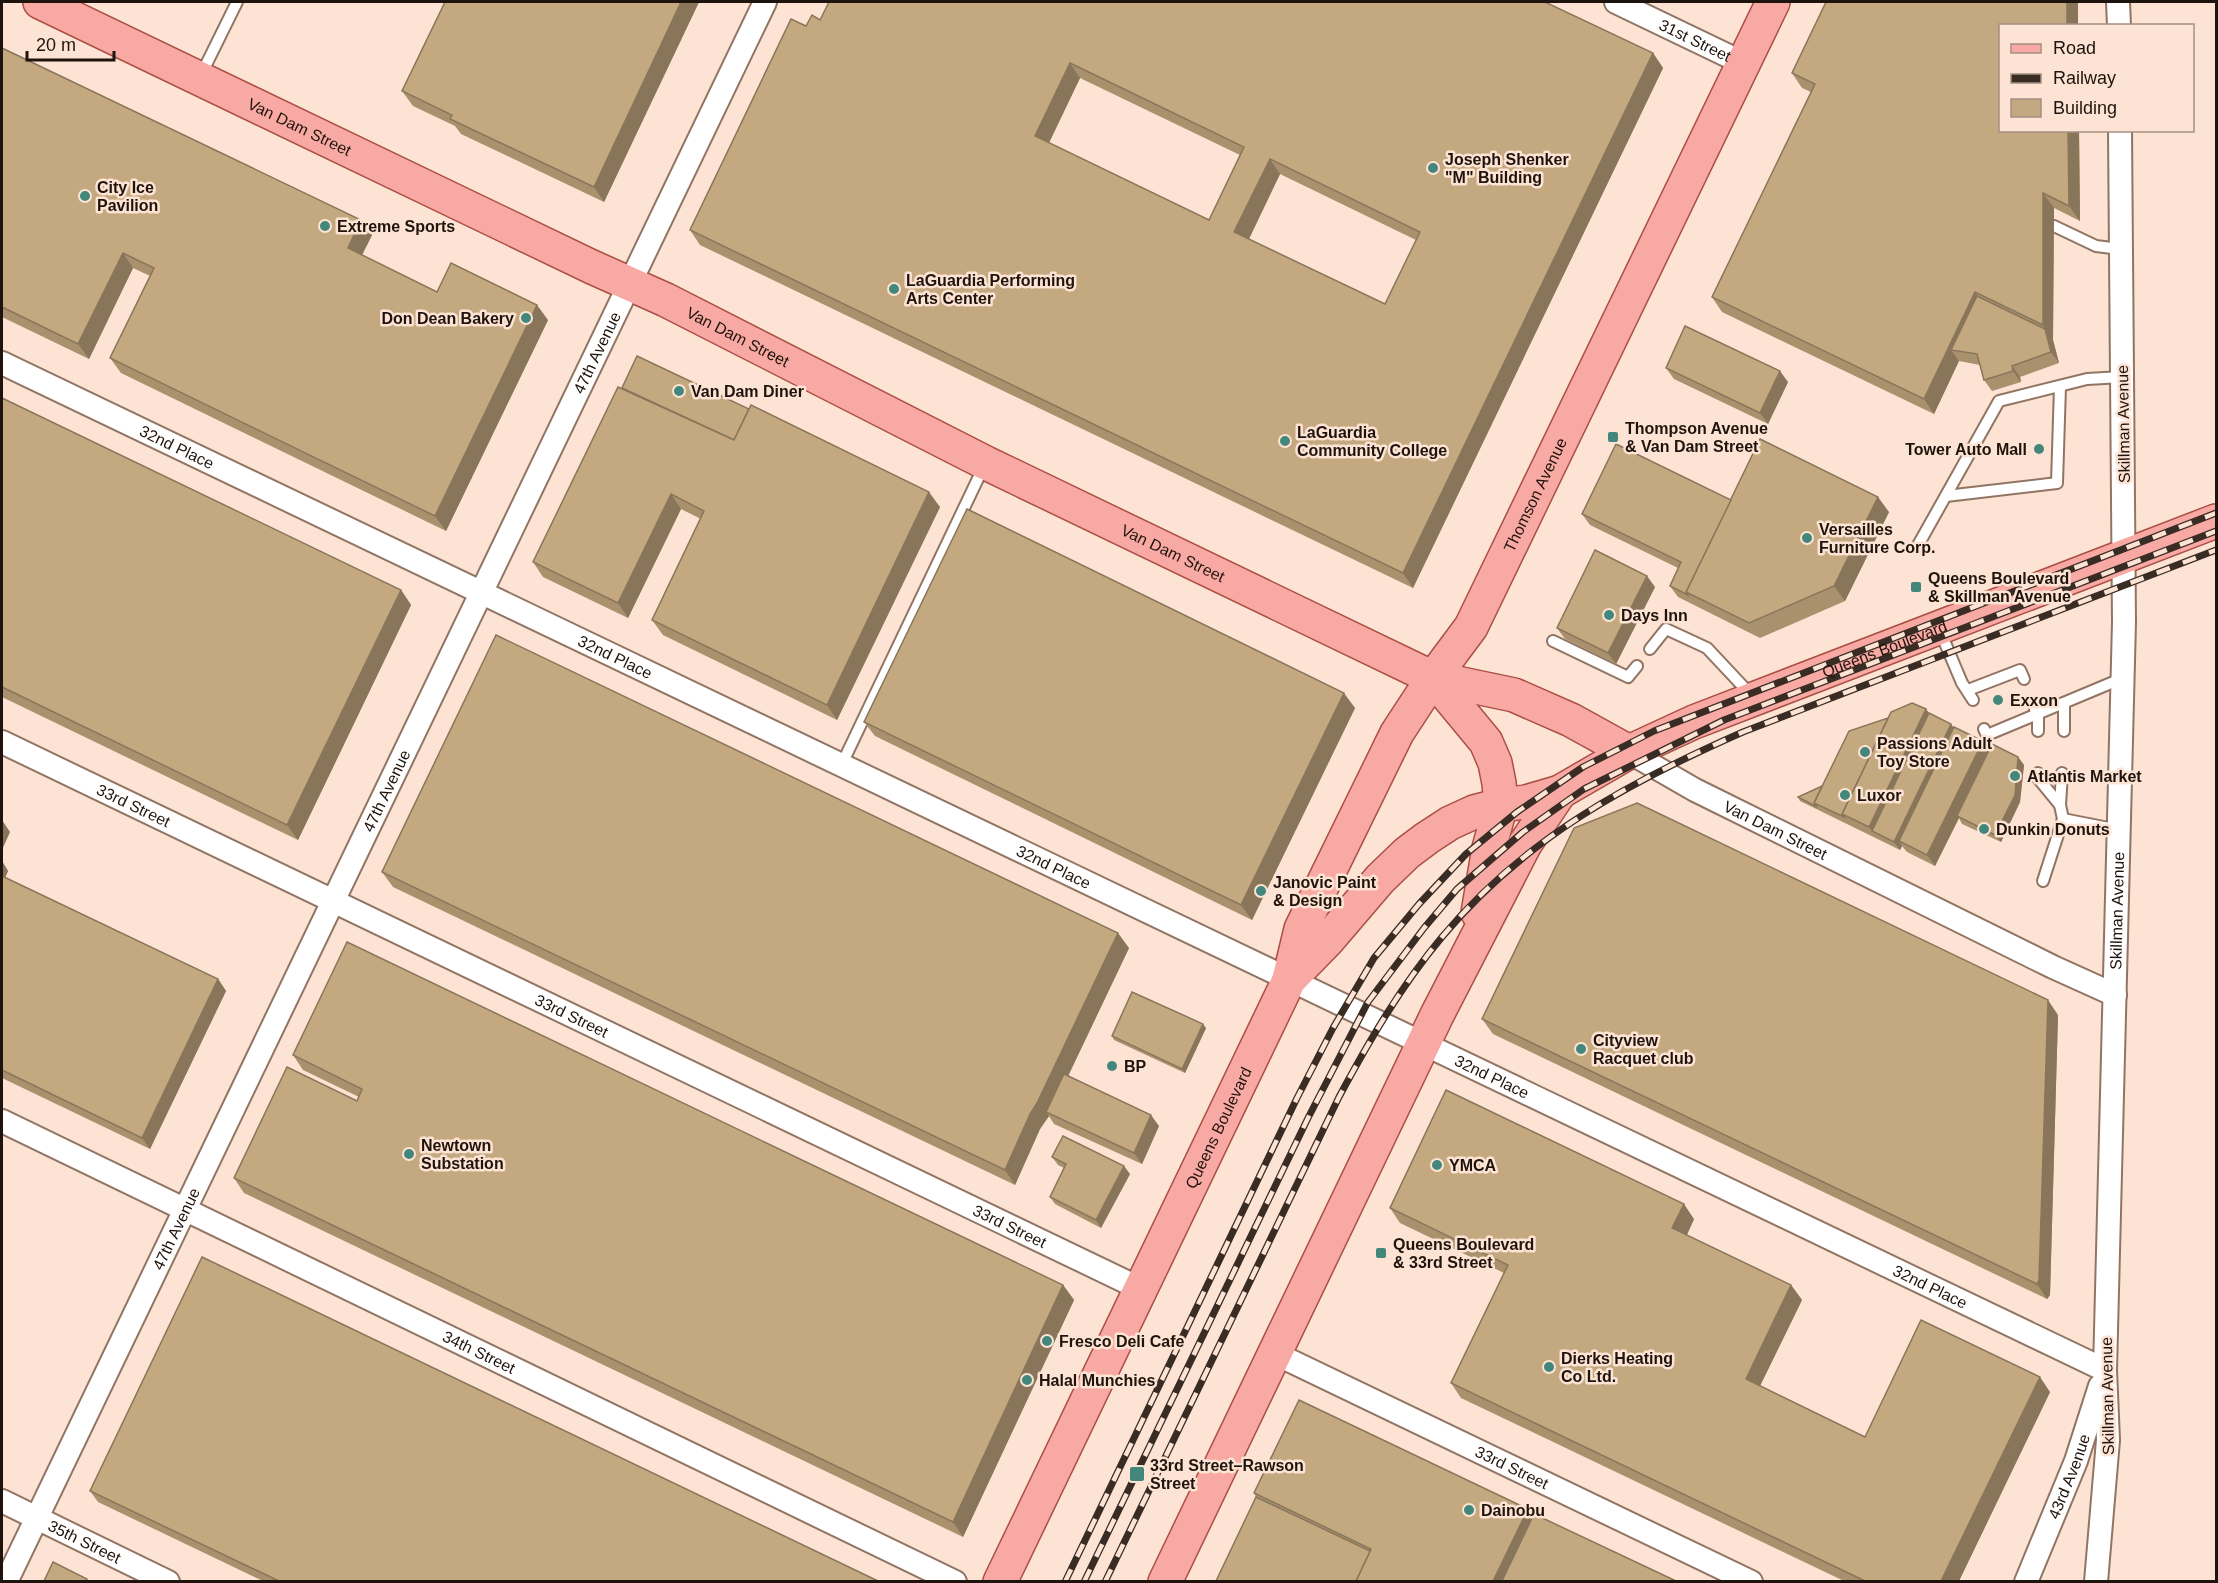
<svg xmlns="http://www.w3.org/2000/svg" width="2218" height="1583" viewBox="0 0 2218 1583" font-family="Arial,sans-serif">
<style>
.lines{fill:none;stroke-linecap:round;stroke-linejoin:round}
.lane-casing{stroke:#927463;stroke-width:14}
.street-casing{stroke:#927463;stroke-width:26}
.primary-casing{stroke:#aa4f46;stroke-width:36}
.lane{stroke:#fff;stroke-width:10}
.street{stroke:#fff;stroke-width:22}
.primary{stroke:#f9a9a3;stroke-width:33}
.rail-casing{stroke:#392c24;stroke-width:7}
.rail{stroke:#fde3d3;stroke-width:4.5;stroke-dasharray:14;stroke-linecap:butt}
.wall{fill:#a9916e;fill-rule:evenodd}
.shaded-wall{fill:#89765a}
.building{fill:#c4a980;stroke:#89765a;stroke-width:1.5;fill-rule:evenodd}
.poi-dot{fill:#43877c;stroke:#fde3d3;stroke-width:2}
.labels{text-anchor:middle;stroke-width:5;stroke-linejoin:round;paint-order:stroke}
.street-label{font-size:16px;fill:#1f140d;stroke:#fde3d3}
.poi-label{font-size:16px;font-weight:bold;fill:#1f140d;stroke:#fde3d3;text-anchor:start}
</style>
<rect width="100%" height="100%" fill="#fde3d3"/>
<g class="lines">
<defs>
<g id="lane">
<polyline points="201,75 237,2"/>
<polyline points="2054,226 2096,246 2120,249"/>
<polyline points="1946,496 2057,483 2060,386"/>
<polyline points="1917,547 1999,401 2087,379 2122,377"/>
<polyline points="1940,631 1962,683 1973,700"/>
<polyline points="1553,641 1628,677 1637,666"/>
<polyline points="1650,649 1666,629 1707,648 1752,696"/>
<polyline points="1968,690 2020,670 2024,679"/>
<polyline points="2064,703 2064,731"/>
<polyline points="2035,709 2038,715 2038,731"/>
<polyline points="1984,729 1987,735 2123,678"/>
<polyline points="841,766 984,466"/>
<polyline points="2038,773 2037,777 2060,805"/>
<polyline points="2062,773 2060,805 2063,819 2119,830"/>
<polyline points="2043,881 2063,819"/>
</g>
<g id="street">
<path id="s1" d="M1616,2l127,61"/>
<polyline points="2118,2 2119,26"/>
<path id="s2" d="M2,363l2103,1007"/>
<path id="s3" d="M2,742l1139,547"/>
<path id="s4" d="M1629,752l66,38 358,177 62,28"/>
<path id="s5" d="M2,1121l953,461"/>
<path id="s6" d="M1274,1353l477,229"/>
<path id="s7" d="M2,1501l166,81"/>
<path id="s8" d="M6,1582l759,-1580"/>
<path id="s9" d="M2026,1582l50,-121 24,-75"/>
<path id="s10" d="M2096,1582l12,-142 -3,-70 19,-748 -4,-492"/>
</g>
<g id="primary">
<path id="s11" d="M40,2l552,265 74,33 320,163 447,215 81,17 57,25 58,32"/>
<polyline points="1433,678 1486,742 1495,763 1499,783 1501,805 1489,848 1478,913"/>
<path id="s12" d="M1289,979l12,-50 96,-196 36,-55 38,-51 302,-625"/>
<path id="s13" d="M1000,1582l289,-602 38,-39 53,-62 27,-26 20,-15 23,-15 24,-11 27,-7 25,-3 34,-10 69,-40 65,-30 522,-201"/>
<polyline points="1165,1582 1437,1015 1525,844 1560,792"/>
</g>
</defs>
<use href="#lane" class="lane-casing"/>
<use href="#street" class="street-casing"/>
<use href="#primary" class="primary-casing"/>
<use href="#lane" class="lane"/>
<use href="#street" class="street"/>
<use href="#primary" class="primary"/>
<defs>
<g id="rail">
<polyline points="1065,1582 1297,1098 1333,1028 1374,958 1419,904 1466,854 1517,812 1583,767 1654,731 2216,513"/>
<polyline points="1084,1582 1308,1118 1368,1002 1424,928 1457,889 1523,832 1584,789 1724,720 2216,531"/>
<path d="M1105,1582l234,-485c30,-56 62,-111 103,-160 82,-98 185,-154 301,-205l473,-182"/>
</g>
</defs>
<use href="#rail" class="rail-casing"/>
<use href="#rail" class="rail"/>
</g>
<g class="wall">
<polygon points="445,2 699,2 604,202 461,134 455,126 413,106 402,91"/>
<polygon points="2078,2 2078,26 2001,26 2079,130 2080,221 2054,208 2053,340 2059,363 2020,377 2021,382 1992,391 1984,380 1980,365 1959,361 1934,414 1722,312 1712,297 1811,92 1802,88 1792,73"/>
<path d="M820,20l833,33 10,15 -250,520 -713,-343 -10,-15 116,-204zM1080,78l160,77 -31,65 -160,-77zM1280,174l136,66 -31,64 -136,-65z"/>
<polygon points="2,48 372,235 362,255 437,292 548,320 446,531 121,373 110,358 150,276 133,268 89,359 2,317"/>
<polygon points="1666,368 1788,382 1768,424 1674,379"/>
<polygon points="618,387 940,507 837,720 663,635 652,620 701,519 681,509 628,618 543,577 533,562"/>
<polygon points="2,398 401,590 411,605 298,840 2,697"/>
<polygon points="1731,500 1889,512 1845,601 1760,638 1678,597 1670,586 1678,568 1590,525 1582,514"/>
<polygon points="1655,587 1616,664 1565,639 1557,628"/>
<polygon points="1355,708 1252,920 875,736 864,722"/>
<polygon points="1926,709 1929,713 1954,728 1983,741 1989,750 2018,757 2024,765 2020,802 2001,842 1962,824 1959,818 1935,866 1907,852 1902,846 1900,850 1800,801 1798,797 1822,786"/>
<polygon points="2,861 8,871 5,878 218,979 226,991 150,1149 2,1078"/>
<polygon points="382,872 1129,948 1068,1076 1159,1126 1142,1164 1054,1124 1049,1116 1040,1129 1015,1185 393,887"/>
<polygon points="2058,1015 2050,1295 2047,1299 1493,1034 1482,1019"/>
<polygon points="1206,1028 1185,1073 1114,1040 1112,1036"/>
<polygon points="293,1055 1063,1285 1074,1300 963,1537 244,1193 234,1178 357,1101 359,1097 303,1070"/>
<polygon points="1052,1157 1130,1174 1101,1228 1055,1204 1050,1197 1064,1168 1058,1165"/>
<polygon points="1390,1208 1694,1219 1687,1235 1791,1285 1802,1300 1760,1386 1865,1437 2050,1392 1959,1581 1844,1581 1461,1398 1451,1383 1504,1273 1400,1223"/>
<polygon points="90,1491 878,1581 263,1581 98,1502"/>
<polygon points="1254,1493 1528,1509 1533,1517 1676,1581 1216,1581 1256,1497"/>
</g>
<g class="shaded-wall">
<polygon points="681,2 699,2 604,202 594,187"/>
<rect x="2067" y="2" width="11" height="24"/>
<polygon points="1653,53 1663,68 1413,588 1403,573"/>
<polygon points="1070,63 1080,78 1045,151 1035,136"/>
<polygon points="2068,130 2079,130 2080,221 2069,206"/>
<polygon points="1270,159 1280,174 1245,247 1234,232"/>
<polygon points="2043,193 2054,208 2053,340 2059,363 2051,352 2045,329 2043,325"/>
<polygon points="361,220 372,235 358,263 348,248"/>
<polygon points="123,253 133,268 89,359 78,344"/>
<polygon points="1975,292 1985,307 1951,350 1959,361 1934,414 1924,399"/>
<polygon points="537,305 548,320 446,531 435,516"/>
<polygon points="2012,366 2020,377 2021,382 2013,371"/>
<polygon points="1780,371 1788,382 1768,424 1760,413"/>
<polygon points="929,492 940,507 837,720 827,705"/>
<polygon points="671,494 681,509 628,618 618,603"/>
<polygon points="1878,497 1889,512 1845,601 1834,586"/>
<polygon points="1647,576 1655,587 1616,664 1608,653"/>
<polygon points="401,590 411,605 298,840 287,825"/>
<polygon points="1344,693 1355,708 1252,920 1241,905"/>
<polygon points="1926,709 1934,721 1872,831 1869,827"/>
<polygon points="1951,724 1957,732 1899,841 1902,846 1900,850 1894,842"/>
<polygon points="1983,741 1991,753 1957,816 1959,818 1935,866 1927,855"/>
<polygon points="2018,757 2024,765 2020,802 2001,842 1995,835"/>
<polygon points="2,820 10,832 2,850"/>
<polygon points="2,861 8,871 2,884"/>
<polygon points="1118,933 1129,948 1050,1114 1046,1112 1049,1116 1040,1129 1015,1185 1005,1170 1030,1114"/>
<polygon points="218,979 226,991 150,1149 142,1138"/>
<polygon points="2048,1000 2058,1015 2050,1295 2047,1299 2037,1284"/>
<polygon points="1203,1024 1206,1028 1185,1073 1182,1069"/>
<polygon points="1151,1115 1159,1126 1142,1164 1134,1153"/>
<polygon points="1124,1166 1130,1174 1101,1228 1096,1220"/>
<polygon points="1684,1204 1694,1219 1683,1243 1672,1228"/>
<polygon points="1063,1285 1074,1300 963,1537 953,1522"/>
<polygon points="1791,1285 1802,1300 1756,1394 1746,1379"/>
<polygon points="2040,1377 2050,1392 1959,1581 1941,1581"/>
<polygon points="1528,1509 1538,1524 1511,1581 1493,1581"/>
</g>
<g class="building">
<polygon points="445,2 681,2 594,187 450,119 452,115 402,91"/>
<path d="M829,2h716l108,51 -250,520 -713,-343 101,-211 15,7 6,-11 8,5zM1070,63l174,84 -35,73 -174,-84zM1270,159l150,73 -35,72 -151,-72z"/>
<polygon points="1826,2 2067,2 2067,26 2001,26 2001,130 2068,130 2069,206 2043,193 2043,325 1975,292 1924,399 1712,297 1815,84 1792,73"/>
<polygon points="2,48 361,220 348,248 437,292 451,263 537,305 435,516 110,358 154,268 123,253 78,344 2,307"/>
<polygon points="1977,296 2045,329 2051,352 2012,366 2013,371 1984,380 1977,354 1951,350"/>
<polygon points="1685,326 1780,371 1760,413 1666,368"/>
<polygon points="637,356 749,409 734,440 622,388"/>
<polygon points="618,387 734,440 751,405 929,492 827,705 652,620 704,511 671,494 618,603 533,562"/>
<polygon points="2,398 401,590 287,825 2,687"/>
<polygon points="1760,439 1878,497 1834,586 1749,623 1686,592"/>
<polygon points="1616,444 1731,500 1686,592 1688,595 1670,586 1681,562 1582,514"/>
<polygon points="967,509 1344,693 1241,905 864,722"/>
<polygon points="1595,550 1647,576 1608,653 1557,628"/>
<polygon points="496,635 1118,933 1037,1103 1030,1114 1005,1170 382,872"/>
<polygon points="1912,703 1926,709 1869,827 1842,814 1891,712"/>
<polygon points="1929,713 1951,724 1894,842 1872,831"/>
<polygon points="1888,718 1842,814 1844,817 1814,803 1849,731"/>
<polygon points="1954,727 1983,741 1927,855 1899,841"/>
<polygon points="1992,744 2018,757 2015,795 1995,835 1957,816"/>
<polygon points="1822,786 1814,803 1817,807 1798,797"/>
<polygon points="1637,803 2048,1000 2039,1280 2037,1284 1482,1019 1574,828"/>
<polygon points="2,876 218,979 142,1138 2,1070"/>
<polygon points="347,942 1063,1285 953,1522 234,1178 287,1067 357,1101 362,1089 293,1055"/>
<polygon points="1132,992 1203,1024 1182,1069 1112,1036"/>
<polygon points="1064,1074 1151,1115 1134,1153 1046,1112"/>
<polygon points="1446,1090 1684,1204 1672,1228 1791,1285 1746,1379 1865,1437 1921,1320 2040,1377 1941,1581 1865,1581 1451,1383 1508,1265 1390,1208"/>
<polygon points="1063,1136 1124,1166 1096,1220 1050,1197 1066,1164 1052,1157"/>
<polygon points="202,1257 878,1581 279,1581 90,1491"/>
<polygon points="1299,1400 1528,1509 1493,1581 1356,1581 1371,1549 1254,1493"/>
<polygon points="1256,1497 1370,1551 1356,1581 1216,1581"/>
<polygon points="1534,1514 1676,1581 1502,1581"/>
<polygon points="53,1562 87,1579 86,1581 44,1581"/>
</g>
<g class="poi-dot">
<circle cx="1433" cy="168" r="6"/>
<circle cx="85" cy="196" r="6"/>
<circle cx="325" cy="226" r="6"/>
<circle cx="894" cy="289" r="6"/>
<circle cx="526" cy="318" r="6"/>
<circle cx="679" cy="391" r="6"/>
<rect x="1607" y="431" width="12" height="12" rx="3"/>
<circle cx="1285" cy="441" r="6"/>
<circle cx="2039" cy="449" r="6"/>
<circle cx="1807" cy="538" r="6"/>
<rect x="1910" y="581" width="12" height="12" rx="3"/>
<circle cx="1609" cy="615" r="6"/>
<circle cx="1998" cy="700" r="6"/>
<circle cx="1865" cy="752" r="6"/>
<circle cx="2015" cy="776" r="6"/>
<circle cx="1845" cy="795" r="6"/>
<circle cx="1984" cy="829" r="6"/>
<circle cx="1261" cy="891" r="6"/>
<circle cx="1581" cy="1049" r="6"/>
<circle cx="1112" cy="1066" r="6"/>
<circle cx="409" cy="1154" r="6"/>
<circle cx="1437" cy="1165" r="6"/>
<rect x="1375" y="1247" width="12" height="12" rx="3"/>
<circle cx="1047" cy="1341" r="6"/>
<circle cx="1549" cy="1367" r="6"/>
<circle cx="1027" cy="1380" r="6"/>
<rect x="1129" y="1466" width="16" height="16" rx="3"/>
<circle cx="1469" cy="1510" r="6"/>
</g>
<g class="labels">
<g class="street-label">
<text dy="6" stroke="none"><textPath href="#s1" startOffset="88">31st Street</textPath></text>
<text dy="6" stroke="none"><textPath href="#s11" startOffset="288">Van Dam Street</textPath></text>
<text dy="6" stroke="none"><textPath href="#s11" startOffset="774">Van Dam Street</textPath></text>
<text dy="6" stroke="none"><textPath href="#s8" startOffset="1364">47th Avenue</textPath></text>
<text transform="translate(2123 424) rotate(-91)" y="6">Skillman Avenue</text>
<text dy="6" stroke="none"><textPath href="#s2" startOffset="194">32nd Place</textPath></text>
<text dy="6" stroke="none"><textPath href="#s12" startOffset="546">Thomson Avenue</textPath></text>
<text dy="6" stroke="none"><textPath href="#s11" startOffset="1260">Van Dam Street</textPath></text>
<text dy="6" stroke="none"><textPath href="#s13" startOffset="1364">Queens Boulevard</textPath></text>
<text dy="6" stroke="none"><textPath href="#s2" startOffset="680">32nd Place</textPath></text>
<text dy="6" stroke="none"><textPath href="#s8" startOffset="878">47th Avenue</textPath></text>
<text dy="6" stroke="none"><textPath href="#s3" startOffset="146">33rd Street</textPath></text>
<text dy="6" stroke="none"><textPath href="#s4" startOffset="166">Van Dam Street</textPath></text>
<text dy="6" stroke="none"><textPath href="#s2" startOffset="1166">32nd Place</textPath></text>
<text dy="6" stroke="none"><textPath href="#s10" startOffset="672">Skillman Avenue</textPath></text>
<text dy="6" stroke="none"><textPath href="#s3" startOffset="632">33rd Street</textPath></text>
<text dy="6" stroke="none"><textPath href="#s2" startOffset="1652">32nd Place</textPath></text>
<text dy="6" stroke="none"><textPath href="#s13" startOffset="504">Queens Boulevard</textPath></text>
<text dy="6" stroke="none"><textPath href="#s3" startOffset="1118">33rd Street</textPath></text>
<text dy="6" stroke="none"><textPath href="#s8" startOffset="392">47th Avenue</textPath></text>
<text dy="6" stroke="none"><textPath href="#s2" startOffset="2138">32nd Place</textPath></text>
<text dy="6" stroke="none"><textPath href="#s5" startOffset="530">34th Street</textPath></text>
<text transform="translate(2107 1396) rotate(-91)" y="6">Skillman Avenue</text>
<text dy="6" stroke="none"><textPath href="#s6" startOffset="264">33rd Street</textPath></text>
<text dy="6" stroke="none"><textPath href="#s9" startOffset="114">43rd Avenue</textPath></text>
<text dy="6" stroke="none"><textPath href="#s7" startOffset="92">35th Street</textPath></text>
</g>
<g class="poi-label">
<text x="1445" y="165">Joseph Shenker<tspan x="1445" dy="18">"M" Building</tspan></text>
<text x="97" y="193">City Ice<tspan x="97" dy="18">Pavilion</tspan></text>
<text x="337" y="232">Extreme Sports</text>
<text x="906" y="286">LaGuardia Performing<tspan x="906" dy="18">Arts Center</tspan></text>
<text x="514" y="324" text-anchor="end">Don Dean Bakery</text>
<text x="691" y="397">Van Dam Diner</text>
<text x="1625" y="434">Thompson Avenue<tspan x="1625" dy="18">&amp; Van Dam Street</tspan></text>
<text x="1297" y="438">LaGuardia<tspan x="1297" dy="18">Community College</tspan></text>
<text x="2027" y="455" text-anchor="end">Tower Auto Mall</text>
<text x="1819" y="535">Versailles<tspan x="1819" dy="18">Furniture Corp.</tspan></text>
<text x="1928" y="584">Queens Boulevard<tspan x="1928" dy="18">&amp; Skillman Avenue</tspan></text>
<text x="1621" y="621">Days Inn</text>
<text x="2010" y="706">Exxon</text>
<text x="1877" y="749">Passions Adult<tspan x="1877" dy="18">Toy Store</tspan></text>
<text x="2027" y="782">Atlantis Market</text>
<text x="1857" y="801">Luxor</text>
<text x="1996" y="835">Dunkin Donuts</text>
<text x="1273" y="888">Janovic Paint<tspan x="1273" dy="18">&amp; Design</tspan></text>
<text x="1593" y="1046">Cityview<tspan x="1593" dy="18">Racquet club</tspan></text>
<text x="1124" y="1072">BP</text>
<text x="421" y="1151">Newtown<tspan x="421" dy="18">Substation</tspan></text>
<text x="1449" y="1171">YMCA</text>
<text x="1393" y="1250">Queens Boulevard<tspan x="1393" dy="18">&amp; 33rd Street</tspan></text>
<text x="1059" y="1347">Fresco Deli Cafe</text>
<text x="1561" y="1364">Dierks Heating<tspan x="1561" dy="18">Co Ltd.</tspan></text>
<text x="1039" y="1386">Halal Munchies</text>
<text x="1150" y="1471">33rd Street–Rawson<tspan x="1150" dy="18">Street</tspan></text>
<text x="1481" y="1516">Dainobu</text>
</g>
</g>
<rect width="2218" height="1583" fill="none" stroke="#1f140d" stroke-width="6"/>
<rect x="1999" y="24" width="195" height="108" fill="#fde3d3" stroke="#a49084" stroke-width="1.5"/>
<rect x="2011" y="44" width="30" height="9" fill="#f9a9a3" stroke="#a49084" stroke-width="1.5"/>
<text x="2053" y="54" font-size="18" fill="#1f140d">Road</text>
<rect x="2011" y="74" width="30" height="9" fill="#392c24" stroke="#a49084" stroke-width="1.5"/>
<text x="2053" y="84" font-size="18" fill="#1f140d">Railway</text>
<rect x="2011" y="99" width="30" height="18" fill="#c4a980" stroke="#a49084" stroke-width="1.5"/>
<text x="2053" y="114" font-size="18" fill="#1f140d">Building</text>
<path d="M27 51v9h87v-9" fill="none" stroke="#1f140d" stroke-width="3"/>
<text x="36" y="51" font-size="18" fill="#1f140d" stroke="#fde3d3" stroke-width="4.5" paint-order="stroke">20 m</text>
</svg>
